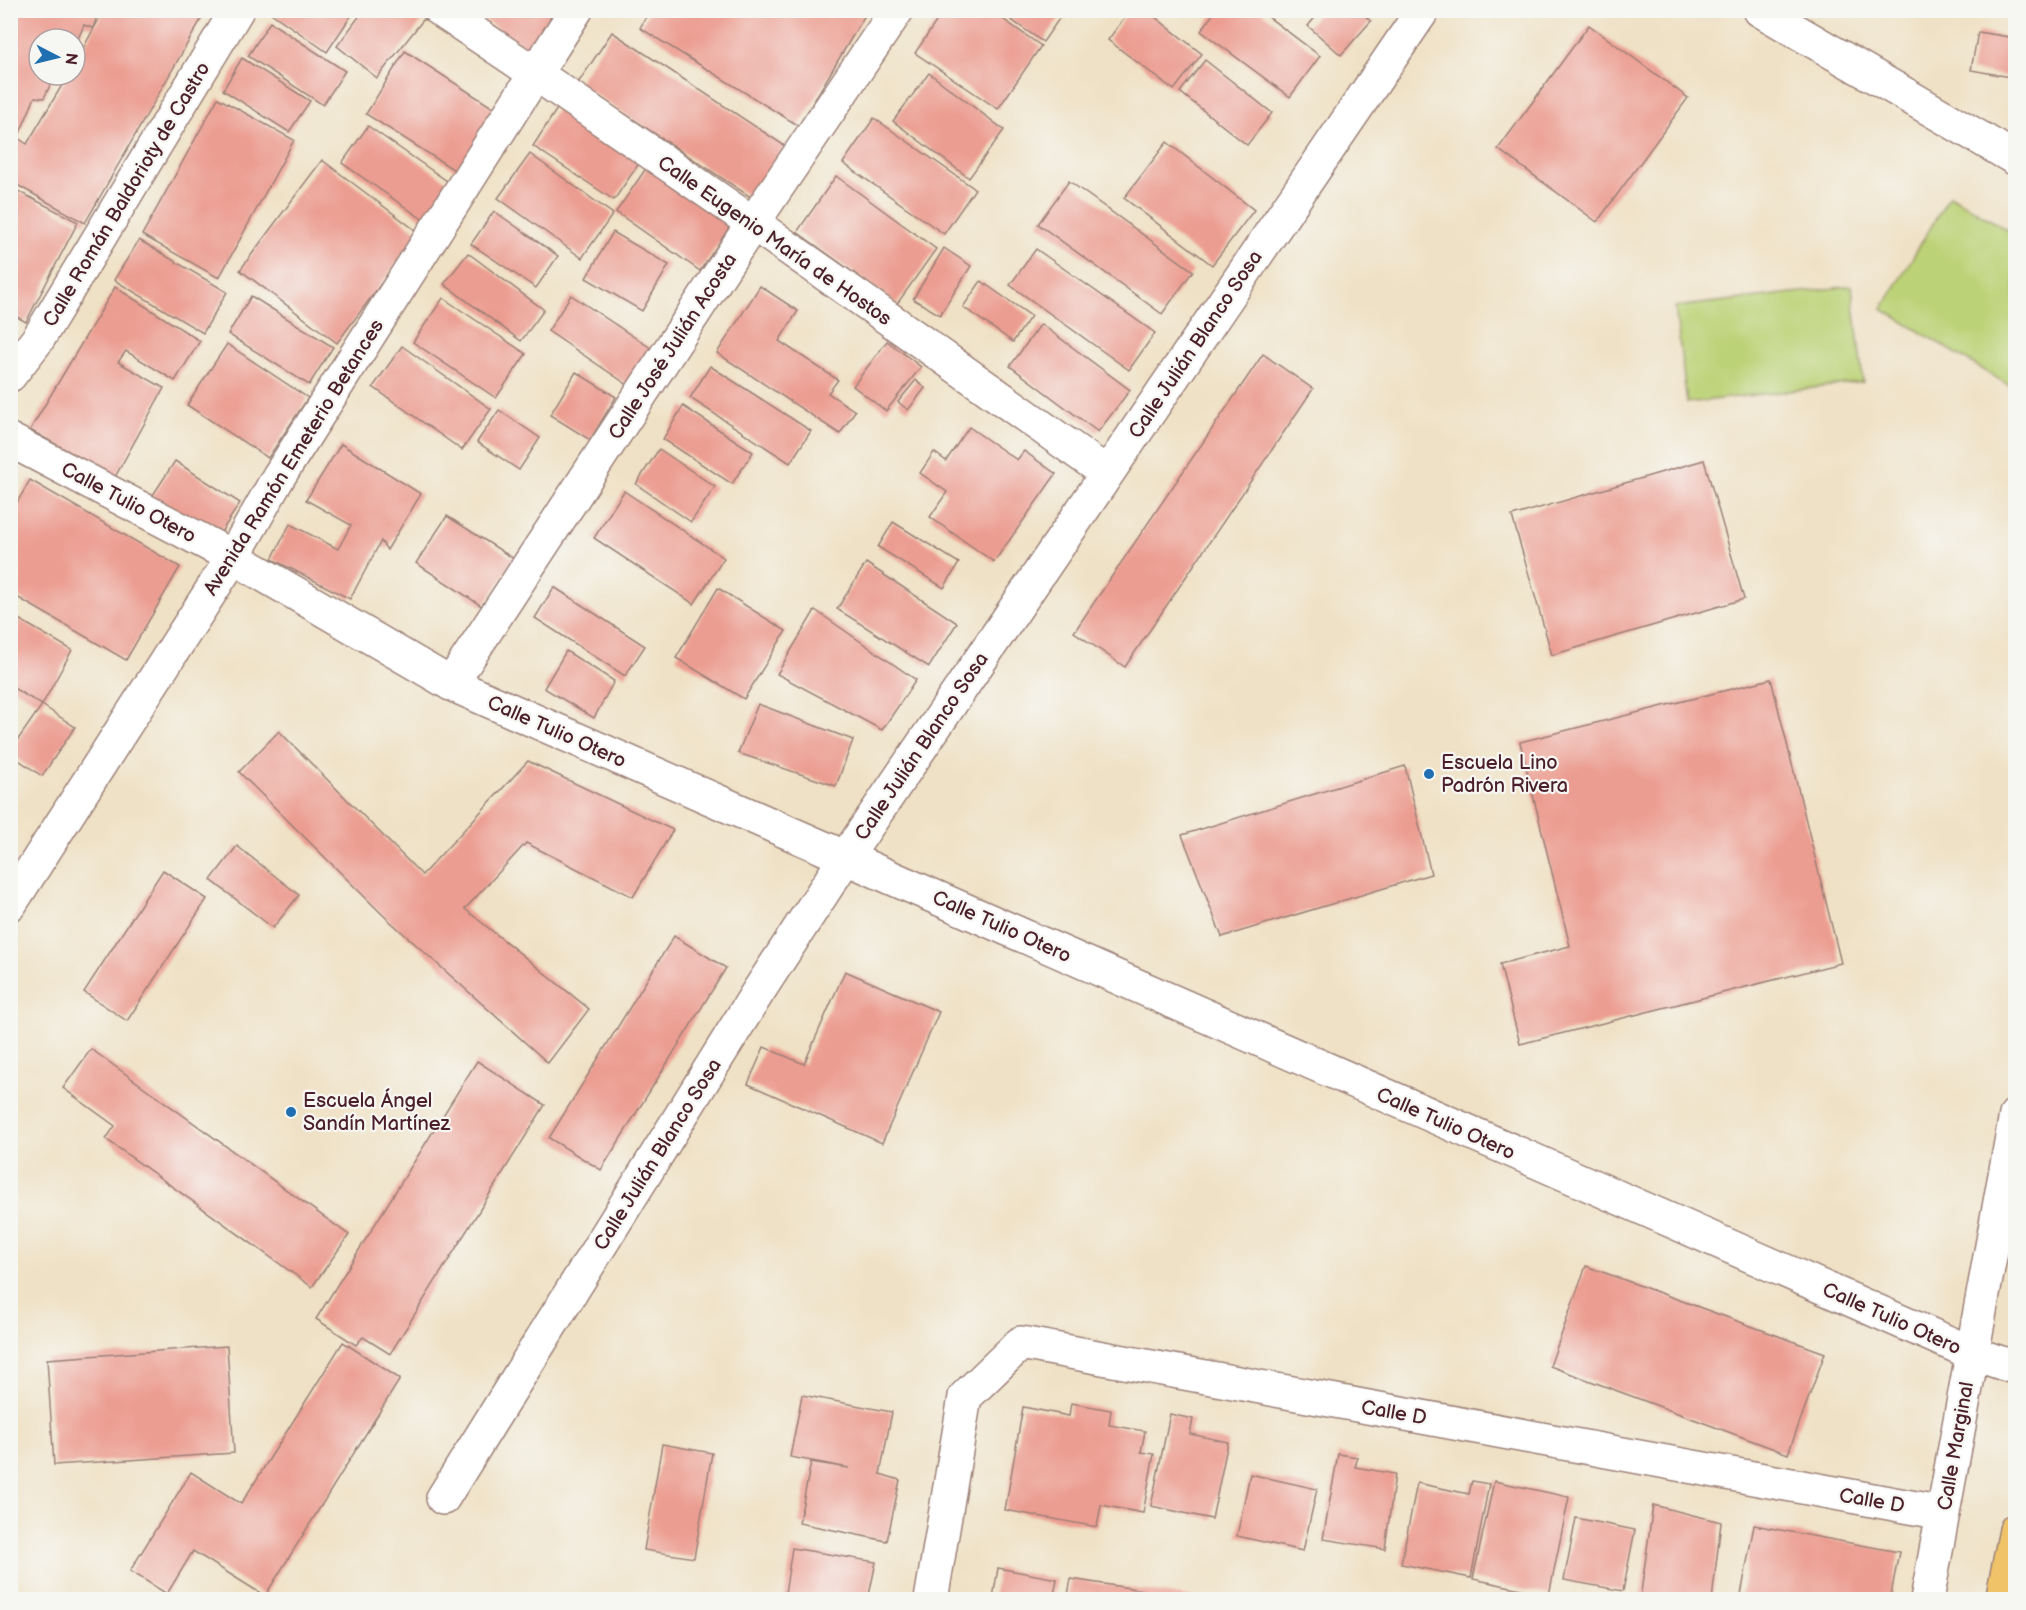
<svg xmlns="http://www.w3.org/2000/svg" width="2026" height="1610" viewBox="0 0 2026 1610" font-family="'Balsamiq Sans',sans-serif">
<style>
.green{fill:#bbd276;stroke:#827850;stroke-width:1.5}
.building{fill:#ec9d91}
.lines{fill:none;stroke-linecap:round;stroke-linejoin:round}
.minor-casing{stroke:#9c8078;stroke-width:36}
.major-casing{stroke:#9c8078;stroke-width:36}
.minor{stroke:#fff;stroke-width:33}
.major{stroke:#f0c369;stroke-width:33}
.poi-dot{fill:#1f6fb2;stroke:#f6f6f2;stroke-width:2}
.labels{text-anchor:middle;stroke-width:4.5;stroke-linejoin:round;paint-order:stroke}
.street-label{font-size:20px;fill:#4a1f2b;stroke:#f6f6f2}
.poi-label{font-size:20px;fill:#4a1f2b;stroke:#f6f6f2;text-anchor:start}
</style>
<rect width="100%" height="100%" fill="#f6f6f2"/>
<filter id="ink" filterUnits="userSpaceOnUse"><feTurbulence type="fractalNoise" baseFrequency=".0167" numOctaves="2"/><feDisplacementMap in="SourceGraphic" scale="12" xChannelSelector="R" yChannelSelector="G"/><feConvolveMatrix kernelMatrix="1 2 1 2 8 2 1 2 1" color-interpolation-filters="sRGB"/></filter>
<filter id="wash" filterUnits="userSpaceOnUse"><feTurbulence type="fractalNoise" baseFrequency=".008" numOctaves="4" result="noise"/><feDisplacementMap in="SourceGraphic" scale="24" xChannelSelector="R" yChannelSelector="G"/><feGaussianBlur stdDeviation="1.35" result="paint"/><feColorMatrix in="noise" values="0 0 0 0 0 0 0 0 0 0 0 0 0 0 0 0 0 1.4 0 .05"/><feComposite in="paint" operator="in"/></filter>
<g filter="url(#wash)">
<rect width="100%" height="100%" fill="#efe1c5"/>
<g class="green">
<polygon points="1950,195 2015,235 2015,389 1882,309"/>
<polygon points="1852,286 1863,382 1687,403 1675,307"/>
</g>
<g id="blocks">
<g class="building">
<polygon points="10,10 99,10 93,28 84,25 75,46 75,39 39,39 39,75 55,75 44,98 35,97 18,138 10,134"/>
<polygon points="104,10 194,10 203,16 85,223 10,181 10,150 18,138 27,144 68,75 75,75 75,63"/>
<polygon points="272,10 355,10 327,52 271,13"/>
<polygon points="364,10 422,10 427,15 377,78 337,46"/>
<polygon points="470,10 557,10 530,51"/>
<polygon points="650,10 868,10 799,126 640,28"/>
<polygon points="944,10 990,10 1041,46 998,109 915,53"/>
<polygon points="997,10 1065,10 1043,42"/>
<polygon points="1130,10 1146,10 1202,54 1174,90 1108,40"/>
<polygon points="1216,10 1259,10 1320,56 1290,97 1201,31"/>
<polygon points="1321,10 1358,10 1371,21 1341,55 1308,26"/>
<polygon points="270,22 345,71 323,105 248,56"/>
<polygon points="1589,25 1688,98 1597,222 1498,149"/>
<polygon points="612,32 785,146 752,198 578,83"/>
<polygon points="1978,32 2016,38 2016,78 1971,70"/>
<polygon points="405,51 498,111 459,173 366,114"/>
<polygon points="242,58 310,101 289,132 223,90"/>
<polygon points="1205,60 1272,113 1247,145 1180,92"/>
<polygon points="929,73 1004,130 969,178 893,121"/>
<polygon points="218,98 294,140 219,278 142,235"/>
<polygon points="560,104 642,159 614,200 533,146"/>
<polygon points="874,118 975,189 944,234 843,163"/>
<polygon points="368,126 454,186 428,223 342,163"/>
<polygon points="1167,142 1254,210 1212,265 1124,198"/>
<polygon points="530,154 613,214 582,258 498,198"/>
<polygon points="322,160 419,233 337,343 240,270"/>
<polygon points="649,164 733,222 700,271 616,212"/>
<polygon points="836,176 936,249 897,304 797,232"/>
<polygon points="1069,181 1193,271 1162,314 1038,224"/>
<polygon points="10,187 78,222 26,322 10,313"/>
<polygon points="494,211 558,256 536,288 471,244"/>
<polygon points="613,232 669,265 642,311 586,278"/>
<polygon points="139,240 227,292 203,333 114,280"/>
<polygon points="944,248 971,266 940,315 913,299"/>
<polygon points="1036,249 1155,333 1129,370 1010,285"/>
<polygon points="468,253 544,310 521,341 444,284"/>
<polygon points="981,281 1031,316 1013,342 963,307"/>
<polygon points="760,286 798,311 779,341 838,380 828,393 855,411 840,434 717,353"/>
<polygon points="115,287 200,341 175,381 126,351 118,362 164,388 115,477 30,430"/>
<polygon points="571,295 652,349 628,385 548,331"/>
<polygon points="251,296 333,347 309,385 228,334"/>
<polygon points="443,298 526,354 496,398 413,342"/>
<polygon points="1041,324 1130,390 1098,432 1010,366"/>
<polygon points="887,341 921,367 886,411 853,386"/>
<polygon points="227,344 308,398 268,458 187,405"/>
<polygon points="402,346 491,409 462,450 373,387"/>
<polygon points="1263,354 1313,389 1125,667 1074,632"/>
<polygon points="710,366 811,431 790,463 690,398"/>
<polygon points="576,372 616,397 590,440 550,415"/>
<polygon points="916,380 925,388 908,410 898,402"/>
<polygon points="683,406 753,452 732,484 663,439"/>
<polygon points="499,410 540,438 519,470 477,442"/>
<polygon points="969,427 1017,460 1024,451 1056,474 994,562 930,517 947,492 920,473 934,452 946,461"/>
<polygon points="341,444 421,494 387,550 381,541 350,599 272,559 290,524 338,549 351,525 306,500"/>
<polygon points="659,449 715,487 691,522 636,484"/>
<polygon points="1704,460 1744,599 1552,655 1512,516"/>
<polygon points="175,461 240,503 216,540 151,498"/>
<polygon points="30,480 180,567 126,660 10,593 10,515"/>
<polygon points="624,491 724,558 694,604 594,538"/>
<polygon points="447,516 514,559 483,607 416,563"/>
<polygon points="893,522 959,563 944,588 878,547"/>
<polygon points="866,563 957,623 929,667 837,609"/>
<polygon points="554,587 645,646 625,676 535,618"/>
<polygon points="718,588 786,631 744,699 676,658"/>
<polygon points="815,610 916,680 882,730 777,674"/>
<polygon points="10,614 72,650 42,705 10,686"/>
<polygon points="566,651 614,681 594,718 544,688"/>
<polygon points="1771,679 1841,963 1520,1044 1500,964 1570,946 1520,742"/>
<polygon points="758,704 853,740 836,786 738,753"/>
<polygon points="42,705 75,727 42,776 10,754 10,751"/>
<polygon points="279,731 422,875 528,761 673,830 633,897 526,843 465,909 589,1009 548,1063 384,916 239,772"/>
<polygon points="1405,766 1431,874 1222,937 1182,835"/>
<polygon points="237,846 299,895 273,928 211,880"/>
<polygon points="163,870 207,899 127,1021 84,992"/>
<polygon points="674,936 726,968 601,1170 549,1138"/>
<polygon points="845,971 939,1012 882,1143 748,1084 764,1047 804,1064"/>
<polygon points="91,1049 349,1235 312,1287 106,1139 115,1126 63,1088"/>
<polygon points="477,1061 545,1105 390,1354 363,1337 356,1345 316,1319"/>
<polygon points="1586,1266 1825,1353 1788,1454 1550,1366"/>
<polygon points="343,1342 400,1379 265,1596 193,1551 167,1594 130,1571 191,1472 241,1504"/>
<polygon points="227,1346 234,1453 54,1465 47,1359"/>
<polygon points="802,1395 892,1412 880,1474 900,1480 887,1541 799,1523 811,1462 849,1468 790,1457"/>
<polygon points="1071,1403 1111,1410 1109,1425 1145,1431 1141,1452 1154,1454 1143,1513 1101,1505 1097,1527 1005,1510 1023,1407 1069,1416"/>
<polygon points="1170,1414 1193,1419 1190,1434 1228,1442 1212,1519 1151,1506"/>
<polygon points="662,1444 712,1453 694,1558 644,1550"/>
<polygon points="1338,1454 1358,1457 1355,1467 1395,1474 1385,1549 1323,1539"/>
<polygon points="1250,1474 1317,1489 1303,1551 1237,1536"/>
<polygon points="1472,1481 1489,1484 1471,1578 1401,1564 1417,1483 1469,1494"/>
<polygon points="1494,1481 1569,1497 1549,1595 1473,1579"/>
<polygon points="1653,1505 1721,1522 1712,1600 1640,1600"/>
<polygon points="1576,1518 1635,1530 1623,1591 1564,1580"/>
<polygon points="1754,1525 1899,1552 1890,1600 1740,1600"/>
<polygon points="792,1548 876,1562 868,1600 784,1600"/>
<polygon points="998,1568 1057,1579 1053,1600 976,1600 977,1596 993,1598"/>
<polygon points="1071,1579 1194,1598 1194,1600 1067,1600"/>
</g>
</g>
</g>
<g filter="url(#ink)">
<use href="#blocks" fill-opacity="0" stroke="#9c8078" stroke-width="1.5"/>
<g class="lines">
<defs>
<g id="minor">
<path d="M440,10c226,149 446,307 667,463"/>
<polyline points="1760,10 2016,159"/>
<polyline points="10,375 38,339 237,10"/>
<polyline points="10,440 233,557 451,684 1972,1353 2016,1368"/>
<polyline points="451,684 753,223 897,10"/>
<polyline points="10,904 233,557 279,476 576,10"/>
<polyline points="443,1498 758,992 846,857 1423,10"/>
<polyline points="931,1600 965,1397 1021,1343 1943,1513"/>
<polyline points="1927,1600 2016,1115"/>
</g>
<polyline id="major" points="2002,1600 2016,1530"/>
</defs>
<use href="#minor" class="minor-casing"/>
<use href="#major" class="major-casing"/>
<use href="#minor" class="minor"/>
<use href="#major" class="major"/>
</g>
</g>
<g class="poi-dot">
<circle cx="1429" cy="774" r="6"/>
<circle cx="291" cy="1112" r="6"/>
</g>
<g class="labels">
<g class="street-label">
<text transform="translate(126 194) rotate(-59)" y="7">Calle Román Baldorioty de Castro</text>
<text transform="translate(775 240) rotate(35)" y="7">Calle Eugenio María de Hostos</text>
<text transform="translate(1195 344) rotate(-56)" y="7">Calle Julián Blanco Sosa</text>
<text transform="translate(672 346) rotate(-57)" y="7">Calle José Julián Acosta</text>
<text transform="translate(293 457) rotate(-58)" y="7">Avenida Ramón Emeterio Betances</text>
<text transform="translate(129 502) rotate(28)" y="7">Calle Tulio Otero</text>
<text transform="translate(557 731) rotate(24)" y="7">Calle Tulio Otero</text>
<text transform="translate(921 746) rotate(-56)" y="7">Calle Julián Blanco Sosa</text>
<text transform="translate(1002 926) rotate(24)" y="7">Calle Tulio Otero</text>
<text transform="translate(1446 1123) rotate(24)" y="7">Calle Tulio Otero</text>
<text transform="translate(657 1154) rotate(-58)" y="7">Calle Julián Blanco Sosa</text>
<text transform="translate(1892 1318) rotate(24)" y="7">Calle Tulio Otero</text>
<text transform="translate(1394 1412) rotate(10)" y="7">Calle D</text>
<text transform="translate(1955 1446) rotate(-80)" y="7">Calle Marginal</text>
<text transform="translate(1872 1500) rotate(10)" y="7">Calle D</text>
</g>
<g class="poi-label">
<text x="1441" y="769">Escuela Lino<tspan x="1441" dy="23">Padrón Rivera</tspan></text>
<text x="303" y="1107">Escuela Ángel<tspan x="303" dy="23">Sandín Martínez</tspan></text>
</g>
</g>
<rect width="2026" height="1610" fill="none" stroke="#f6f6f2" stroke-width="36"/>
<g transform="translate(57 57) rotate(97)"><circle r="28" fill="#f6f6f2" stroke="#b1a0a2" stroke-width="1.5"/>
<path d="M0-4.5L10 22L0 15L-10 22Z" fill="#1f6fb2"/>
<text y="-9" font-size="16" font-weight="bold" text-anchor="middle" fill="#4a1f2b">N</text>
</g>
</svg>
